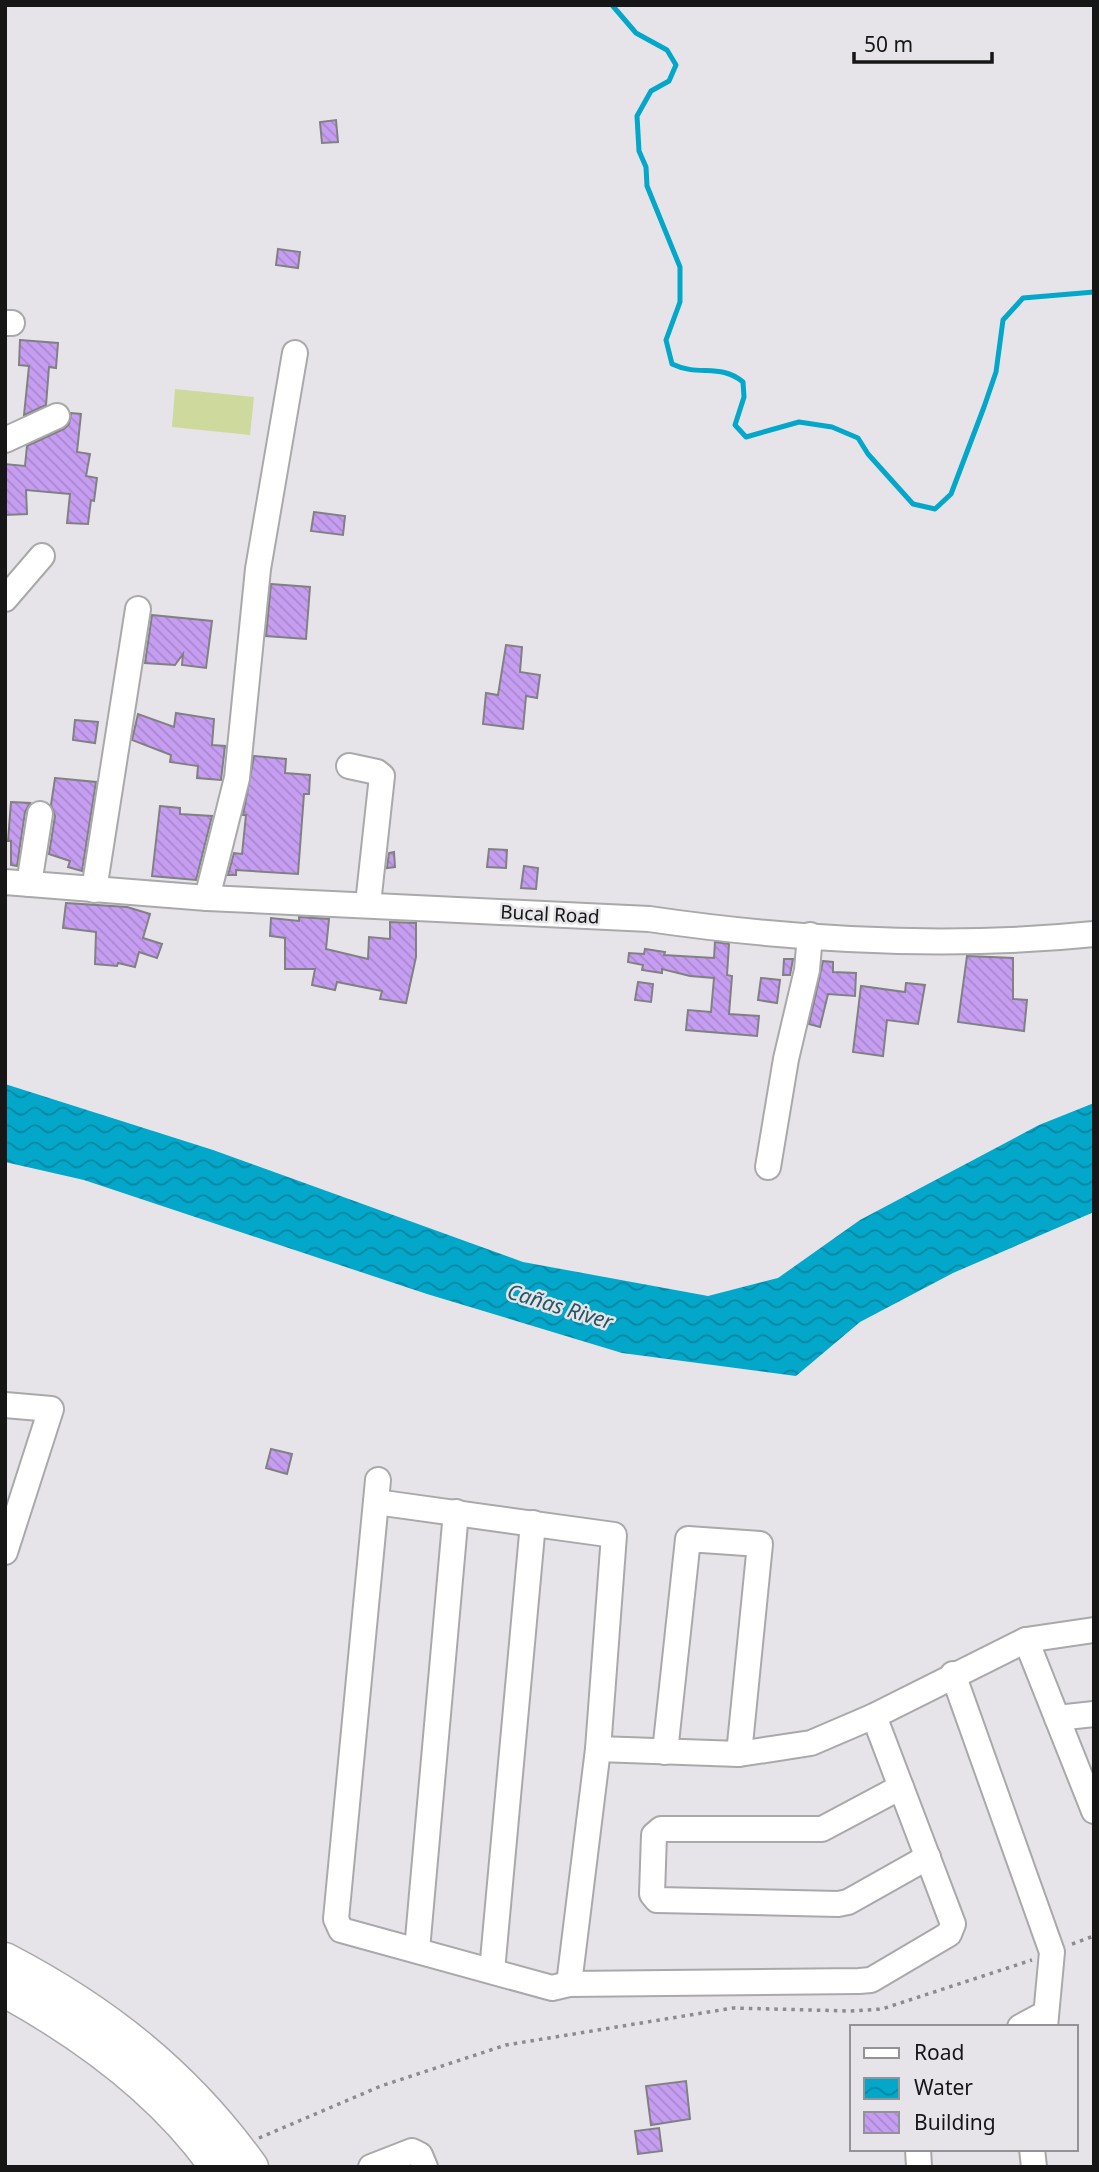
<svg xmlns="http://www.w3.org/2000/svg" width="1099" height="2172" viewBox="0 0 1099 2172" font-family="'Noto Sans',sans-serif">
<style>
.grass{fill:#ceda9d}
.water{fill:url(#water-waves)}
.lines{fill:none;stroke-linecap:round;stroke-linejoin:round}
.stream{stroke:#03a7ca;stroke-width:5}
.building{fill:url(#building-back-hatch);stroke:#818083;stroke-width:2}
.minor-casing{stroke:#a9a8ab;stroke-width:28}
.major-casing{stroke:#a9a8ab;stroke-width:35}
.path{stroke:#8c8b8d;stroke-width:3.5;stroke-dasharray:3.5 5;stroke-linecap:butt}
.minor{stroke:#fff;stroke-width:24}
.major{stroke:#fff;stroke-width:32}
.labels{text-anchor:middle;stroke-width:5;stroke-linejoin:round;paint-order:stroke}
.street-label{font-size:19px;fill:#161617;stroke:#e6e4e8}
.water-label{font-size:21px;font-style:italic;fill:#235867;stroke:#e6e4e8}
</style>
<defs>
<pattern id="water-waves" width="16" height="10" patternUnits="userSpaceOnUse" patternTransform="scale(1.75)"><rect width="16" height="10" fill="#03a7ca"/><path d="M0 5q4-4 8 0t8 0" fill="none" stroke="#0487a3"/></pattern>
<pattern id="building-back-hatch" width="6" height="6" patternUnits="userSpaceOnUse" patternTransform="scale(1.75)"><rect width="6" height="6" fill="#c69ef1"/><path d="M-1 5l2 2M0 0l6 6M5-1l2 2" fill="none" stroke="#a987ce"/></pattern>
</defs>
<rect width="100%" height="100%" fill="#e6e4e8"/>
<polygon class="grass" points="175,389 254,397 250,435 172,427"/>
<polygon class="water" points="5,1084 213,1150 523,1262 708,1296 778,1278 860,1220 1039,1125 1094,1103 1094,1212 953,1273 860,1322 796,1376 622,1353 427,1294 84,1180 5,1162"/>
<g class="lines">
<path class="stream" d="M612,5l24,28 31,17 9,15 -7,16 -18,10 -14,25 2,35 7,16 1,19 33,81v35l-14,38 6,24c27,13 48,-1 71,18l1,15 -9,28 11,12 53,-15 33,5 26,11 10,16 45,50 22,5 16,-15 33,-87 12,-35 7,-52 20,-22 71,-6"/>
</g>
<g class="building">
<polygon points="336,120 338,142 322,143 320,122"/>
<polygon points="278,249 300,252 298,268 276,265"/>
<polygon points="20,340 58,343 56,368 49,367 46,405 24,415 29,366 19,365"/>
<polygon points="71,413 81,414 77,452 90,454 86,476 97,478 94,501 91,500 88,524 67,523 70,494 26,490 27,514 5,515 5,464 25,466 27,446 64,429 69,424"/>
<polygon points="314,512 345,516 343,535 311,531"/>
<polygon points="271,584 310,587 306,639 266,636"/>
<polygon points="152,615 212,621 206,668 182,665 183,654 175,665 145,663"/>
<polygon points="506,645 522,647 520,672 540,675 537,698 526,696 523,729 483,724 486,693 498,695"/>
<polygon points="176,713 214,719 212,745 225,746 221,780 197,778 198,766 170,762 171,755 132,740 138,714 174,727"/>
<polygon points="75,720 98,722 95,743 73,740"/>
<polygon points="254,756 286,759 285,773 310,775 309,794 304,794 298,874 236,870 236,875 228,875 234,853 242,854 246,815 243,815"/>
<polygon points="55,778 96,782 82,871 68,867 70,861 49,854 55,816 51,805"/>
<polygon points="11,802 30,803 25,812 17,866 11,865 11,841 8,841"/>
<polygon points="160,806 180,808 180,814 212,816 196,880 152,876"/>
<polygon points="489,849 507,850 506,868 487,867"/>
<polygon points="394,852 395,867 387,868 389,853"/>
<polygon points="524,866 538,868 536,889 521,888"/>
<polygon points="66,903 127,907 150,914 143,938 162,944 157,958 139,952 135,967 118,963 117,966 95,964 96,932 63,928"/>
<polygon points="299,917 329,919 326,949 368,959 369,937 390,939 390,922 416,923 416,957 406,1003 380,999 382,991 337,982 335,990 312,985 315,969 285,969 285,938 270,936 271,918 299,921"/>
<polygon points="715,942 729,944 727,975 732,976 729,1014 759,1016 757,1036 686,1030 688,1010 711,1012 714,978 690,976 662,969 662,973 642,970 643,965 628,962 629,953 644,954 645,949 665,952 664,955 714,958"/>
<polygon points="967,956 1013,958 1013,999 1027,1000 1024,1031 958,1022"/>
<polygon points="784,959 793,959 790,975 783,975"/>
<polygon points="823,961 833,962 833,972 856,973 855,996 828,994 820,1027 809,1024"/>
<polygon points="761,978 780,980 777,1003 758,1000"/>
<polygon points="638,982 653,984 651,1002 635,1000"/>
<polygon points="906,983 925,985 918,1024 887,1020 883,1056 853,1052 861,986 905,992"/>
<polygon points="271,1449 292,1454 287,1474 266,1468"/>
<polygon points="686,2081 690,2119 651,2125 646,2086"/>
<polygon points="659,2128 662,2151 638,2154 635,2131"/>
</g>
<g class="lines">
<defs>
<g id="minor">
<polyline points="5,323 12,323"/>
<polyline points="5,440 57,416"/>
<polyline points="5,599 42,556"/>
<polyline points="349,766 377,772 382,776 368,904"/>
<path d="M5,882l202,16 442,21c145,21 298,30 445,15"/>
<polyline points="29,884 40,814"/>
<polyline points="94,890 138,609"/>
<polyline points="207,898 237,778 258,569 295,353"/>
<polyline points="768,1167 786,1059 807,970 810,935"/>
<polyline points="5,1405 51,1409 5,1552"/>
<polyline points="378,1480 336,1919 341,1930 552,1988 569,1984 859,1981 871,1980 949,1934 953,1924 874,1716"/>
<polyline points="376,1502 614,1535 598,1749 569,1984"/>
<polyline points="1026,1640 1094,1811"/>
<polyline points="953,1674 1052,1952 1045,2027"/>
<polyline points="1057,1718 1094,1714"/>
<polyline points="598,1749 739,1754 811,1743 874,1716 1026,1640 1094,1630"/>
<polyline points="665,1752 688,1539 760,1544 739,1754"/>
<polyline points="901,1787 822,1829 661,1829 654,1835 652,1894 657,1900 838,1904 848,1902 928,1857"/>
<polyline points="417,1950 456,1512"/>
<polyline points="492,1971 533,1523"/>
<polyline points="1020,2027 1046,2013"/>
<polyline points="918,2149 919,2167"/>
<polyline points="1032,2149 1034,2167"/>
<polyline points="371,2167 412,2151 420,2155 425,2167"/>
</g>
<g id="major">
<path d="M5,1959c100,52 181,116 247,208"/>
<path d="M5,1991c80,44 157,100 211,176"/>
</g>
</defs>
<use href="#minor" class="minor-casing"/>
<use href="#major" class="major-casing"/>
<g class="path">
<polyline points="1072,1944 1094,1936"/>
<polyline points="259,2138 381,2086 506,2045 733,2008 850,2011 882,2009 1032,1960"/>
</g>
<use href="#minor" class="minor"/>
<use href="#major" class="major"/>
</g>
<g class="labels">
<g class="street-label">
<text transform="translate(550 914) rotate(3)" y="7">Bucal Road</text>
</g>
<g class="water-label">
<text transform="translate(560 1307) rotate(17)" y="7">Cañas River</text>
</g>
</g>
<rect width="1099" height="2172" fill="none" stroke="#161617" stroke-width="14"/>
<rect x="850" y="2025" width="228" height="126" fill="#e6e4e8" stroke="#939294" stroke-width="2"/>
<rect x="864" y="2048" width="35" height="10" fill="#ffffff" stroke="#939294" stroke-width="2"/>
<text x="914" y="2060" font-size="21" fill="#161617">Road</text>
<rect x="864" y="2078" width="35" height="21" fill="url(#water-waves)" stroke="#939294" stroke-width="2"/>
<text x="914" y="2095" font-size="21" fill="#161617">Water</text>
<rect x="864" y="2112" width="35" height="21" fill="url(#building-back-hatch)" stroke="#939294" stroke-width="2"/>
<text x="914" y="2130" font-size="21" fill="#161617">Building</text>
<path d="M854 52v10h138v-10" fill="none" stroke="#161617" stroke-width="3.5"/>
<text x="864" y="52" font-size="21" fill="#161617" stroke="#e6e4e8" stroke-width="5" paint-order="stroke">50 m</text>
</svg>
